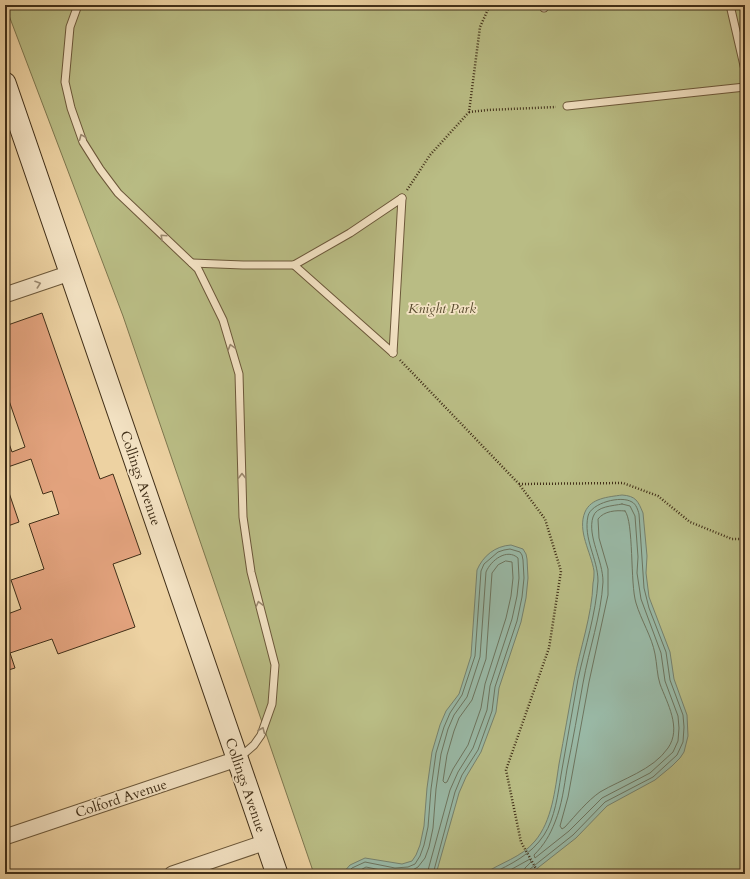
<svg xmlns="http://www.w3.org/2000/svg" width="750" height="879" viewBox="0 0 750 879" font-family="Cardo,serif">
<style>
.green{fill:#b9bc84;stroke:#7d764e}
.water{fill:#99b8a5;stroke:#76816d}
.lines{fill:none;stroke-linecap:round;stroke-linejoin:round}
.shore{stroke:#6d745e;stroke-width:1}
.building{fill:#e3a37e;stroke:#412f18}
.lane-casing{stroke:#6c583a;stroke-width:9}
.street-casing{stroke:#6c583a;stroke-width:17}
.secondary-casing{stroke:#412f18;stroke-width:23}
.path{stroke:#412f18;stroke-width:2.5;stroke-dasharray:1 2;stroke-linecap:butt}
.lane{stroke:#f3e2c3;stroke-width:7}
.street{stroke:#f3e2c3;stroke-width:15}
.secondary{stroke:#f3e2c3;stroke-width:21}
.oneway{stroke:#9a886e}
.labels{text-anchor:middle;stroke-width:3.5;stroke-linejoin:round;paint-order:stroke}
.park-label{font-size:14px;font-style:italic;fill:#594b2e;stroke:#f3e2c3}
.street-label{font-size:14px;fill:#412f18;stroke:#f3e2c3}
</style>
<rect width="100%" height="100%" fill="#edd2a2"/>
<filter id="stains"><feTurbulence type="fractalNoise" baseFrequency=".005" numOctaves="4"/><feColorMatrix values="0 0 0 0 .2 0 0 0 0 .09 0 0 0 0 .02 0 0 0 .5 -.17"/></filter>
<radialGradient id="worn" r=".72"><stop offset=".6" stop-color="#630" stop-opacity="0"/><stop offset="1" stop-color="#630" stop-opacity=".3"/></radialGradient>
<polygon class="green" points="5,5 745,5 745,874 314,874 123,316"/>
<g class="water">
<path d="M622,495c14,1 16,6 21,18l4,43 -1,17 3,24 21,55 4,27 13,36 1,21 -4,16 -4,6 -8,8 -17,14 -48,26 -31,32 -46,36h-46c17,-12 37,-16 51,-33 17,-20 20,-51 24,-77 5,-27 10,-55 15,-83 6,-33 18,-65 19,-98 1,-4 1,-8 1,-12 -3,-19 -17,-40 -9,-59 6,-14 23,-15 37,-17z"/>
<path d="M511,545l12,4 3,5 1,5 1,19 -2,20 -5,24 -22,66 -3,24 -15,40 -15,25 -7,16 -23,81h-94l8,-9 15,-7 37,6 10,-3 4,-6 4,-10 4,-19 3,-38 5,-36 8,-27 6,-14 13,-17 12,-38 6,-86c6,-14 18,-24 34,-25z"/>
</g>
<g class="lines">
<g class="shore">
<path d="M622,504l8,2 5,10 3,41 -1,16 4,26 20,54 4,28 13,35 1,12 -1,13 -5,11 -23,21 -48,25 -33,33 -34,27 -1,-3c10,-10 16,-20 21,-33 7,-17 9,-35 12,-53 6,-29 11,-58 16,-86 6,-34 18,-67 20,-101 0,-22 -16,-46 -10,-65 3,-11 20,-11 29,-13z"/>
<path d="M625,511c9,10 5,73 11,92 5,17 16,34 19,51 2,10 2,21 5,30 7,19 22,44 8,64 -15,22 -46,31 -68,44 -13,9 -24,23 -35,35l-3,2 -2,-3 8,-29 21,-115 19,-87v-26l-9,-31 -1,-19c6,-8 18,-9 27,-8z"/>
<polygon points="506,561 512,562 513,578 511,596 506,618 485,684 481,708 468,745 453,769 447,782 445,783 443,781 447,755 454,731 459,718 472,700 486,659 492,573 498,565"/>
<polyline points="346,874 352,868 365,862 395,868 408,867 415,864 420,856 424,845 428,827 431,789 436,753 444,727 450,713 462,695 475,656 481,571 484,564 498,552 504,550 510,549 520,552 522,555 523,560 524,578 522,597 517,621 495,687 492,711 478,750 462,775 455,792 433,874"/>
<path d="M353,874l13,-7 29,6 14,-1 9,-5 7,-9 4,-11 4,-19 3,-39 5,-35 7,-25 6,-14 13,-18 13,-40 6,-85c5,-12 21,-24 32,-14l1,20 -2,18 -5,23 -22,67 -3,24 -14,38 -15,24 -8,18 -23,84"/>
<path d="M491,874c20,-10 40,-19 53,-39 11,-17 14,-41 17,-60 6,-32 11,-64 17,-96 7,-32 18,-65 20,-98 0,-22 -15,-42 -10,-65 3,-13 33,-21 44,-14 4,2 6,8 7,12l5,74 5,20 17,44 4,28 13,35 1,12 -1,15 -6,13 -24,22 -48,25 -32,33 -43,34 -1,5"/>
<polyline points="503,874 530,859 531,862 525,868 524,874"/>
</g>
</g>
<g class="building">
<polygon points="42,313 100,479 113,474 141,554 113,564 135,627 58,654 52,639 10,653 15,668 5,671 5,615 21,609 11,580 44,569 29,524 59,514 52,491 43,494 31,459 5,468 5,432 12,452 25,447 5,389 5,326"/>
<polygon points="5,481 19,522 5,527"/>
</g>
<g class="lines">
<defs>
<g id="lane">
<polyline points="78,5 70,27 65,82 71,108 83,142 100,169 118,193 198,269 223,320 239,374 243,517 251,572 275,665 272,704 261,735 254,745 239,758"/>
<polyline points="544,5 544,8"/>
<polyline points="730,5 745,70"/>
<polyline points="567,106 745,87"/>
<polyline points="192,263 243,265 294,265 350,233 402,198"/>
<polyline points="294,265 393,353"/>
<polyline points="393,353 402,198"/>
</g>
<g id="street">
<polyline points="5,295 70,273"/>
<polyline points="5,837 237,759"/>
<polyline points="172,874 266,842"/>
</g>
<polyline id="secondary" points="5,83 277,874"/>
</defs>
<use href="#lane" class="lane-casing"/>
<use href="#street" class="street-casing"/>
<use href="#secondary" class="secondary-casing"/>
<g class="path">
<polyline points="469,112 488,110 556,107"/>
<polyline points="407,190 430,155 469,112 480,27 490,5"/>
<polyline points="400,360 519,484 545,519 561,571 549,648 506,770 521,842 539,874"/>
<polyline points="519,484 623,483 658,496 690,522 732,539 745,539"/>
</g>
<use href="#lane" class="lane"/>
<use href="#street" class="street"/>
<use href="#secondary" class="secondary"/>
</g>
<defs><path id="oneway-chevron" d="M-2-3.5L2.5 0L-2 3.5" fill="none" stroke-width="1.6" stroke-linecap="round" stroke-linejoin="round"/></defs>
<g class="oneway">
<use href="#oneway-chevron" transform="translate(82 137) rotate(-112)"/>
<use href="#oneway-chevron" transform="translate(163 237) rotate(-137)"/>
<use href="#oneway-chevron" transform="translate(38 284) rotate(-19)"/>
<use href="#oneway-chevron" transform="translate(231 347) rotate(-106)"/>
<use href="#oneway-chevron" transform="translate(242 476) rotate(-91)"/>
<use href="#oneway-chevron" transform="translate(259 604) rotate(-104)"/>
<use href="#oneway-chevron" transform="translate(262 730) rotate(-67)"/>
</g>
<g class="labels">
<g class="park-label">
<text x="442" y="313">Knight Park</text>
</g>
<g class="street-label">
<text transform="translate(141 478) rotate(71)" y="5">Collings Avenue</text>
<text transform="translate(246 785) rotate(71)" y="5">Collings Avenue</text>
<text transform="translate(121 798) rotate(-18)" y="5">Colford Avenue</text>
</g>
</g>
<rect width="750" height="879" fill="none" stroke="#edd2a2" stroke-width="20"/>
<rect x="6" y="6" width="738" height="867" fill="none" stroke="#412f18" stroke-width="2"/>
<rect x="10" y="10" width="730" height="859" fill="none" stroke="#412f18"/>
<rect width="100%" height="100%" filter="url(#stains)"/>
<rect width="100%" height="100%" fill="url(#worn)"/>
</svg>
